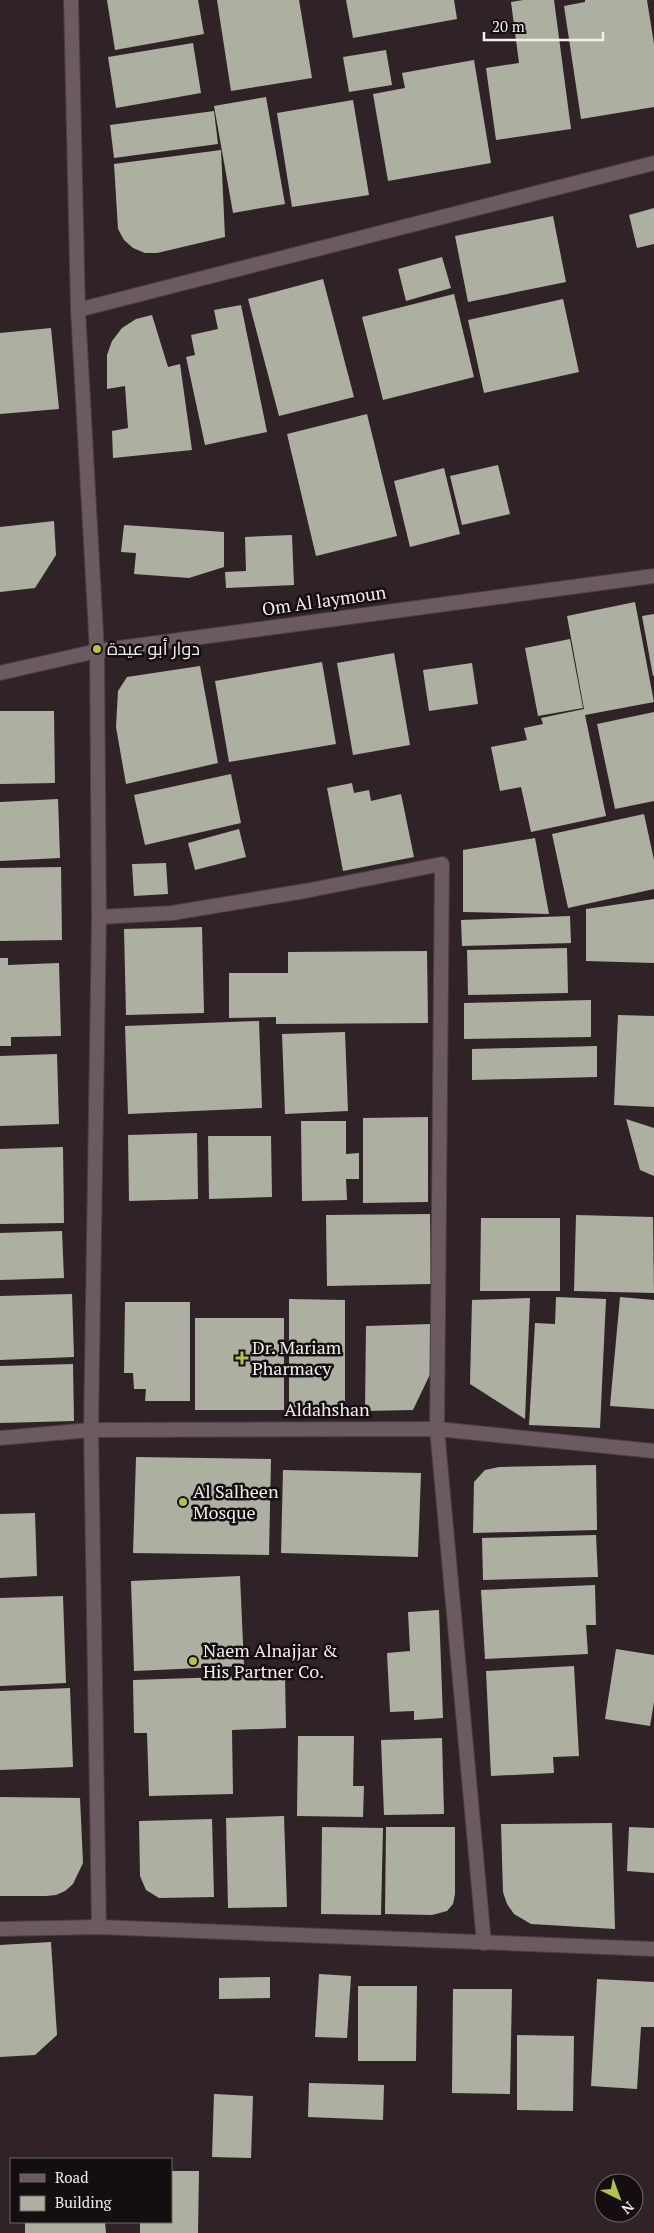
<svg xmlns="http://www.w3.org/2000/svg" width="654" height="2233" viewBox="0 0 654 2233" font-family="'PT Serif',Cairo,serif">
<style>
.building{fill:#adb0a0}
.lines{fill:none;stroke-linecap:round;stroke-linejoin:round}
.minor-casing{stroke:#493e41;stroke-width:16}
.minor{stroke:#6b5a60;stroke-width:14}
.poi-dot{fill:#b3c24b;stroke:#140e10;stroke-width:2}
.labels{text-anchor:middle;stroke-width:5;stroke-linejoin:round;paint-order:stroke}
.street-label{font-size:18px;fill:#f6edf0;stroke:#140e10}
.poi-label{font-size:18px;fill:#f6edf0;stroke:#140e10;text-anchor:start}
</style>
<rect width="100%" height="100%" fill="#302327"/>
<g class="building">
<polygon points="107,0 198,0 204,34 115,50"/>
<polygon points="217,0 299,0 312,78 231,91"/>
<polygon points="346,0 454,0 457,19 353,38"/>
<polygon points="523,0 554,0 571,129 496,140 486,68 519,63 511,2"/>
<polygon points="585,0 647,0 654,44 654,107 581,119 564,6 585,2"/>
<polygon points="193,43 201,93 116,108 108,57"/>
<polygon points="386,50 392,85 349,92 343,57"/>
<polygon points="474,60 491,163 388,181 373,94 405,88 402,73"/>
<polygon points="266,97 285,204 233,213 214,106"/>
<polygon points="353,100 369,195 292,207 277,113"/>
<polygon points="214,111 218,144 114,158 110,125"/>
<polygon points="221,150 225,237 157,253 145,253 133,248 124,240 118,229 114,164"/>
<polygon points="654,208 654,244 637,248 629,215"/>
<polygon points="553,216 566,282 468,302 455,236"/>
<polygon points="442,257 451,288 406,301 398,269"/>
<polygon points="323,279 354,397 279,416 248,299"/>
<polygon points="454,294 474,377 383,400 362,317"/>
<polygon points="563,299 579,372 484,393 468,320"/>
<polygon points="241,305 267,432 205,445 186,357 195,355 191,335 218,329 214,310"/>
<polygon points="152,315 168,367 180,364 192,450 113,458 112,431 128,428 125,386 107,389 107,355 112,341 122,328 136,319"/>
<polygon points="51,328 59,409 0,414 0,333"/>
<polygon points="367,414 397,536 316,556 287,434"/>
<polygon points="498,465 510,514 462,525 450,476"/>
<polygon points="444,468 460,534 410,547 394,481"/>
<polygon points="54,521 56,555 35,588 0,592 0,527"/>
<polygon points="124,525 224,532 224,567 189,578 134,574 136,553 121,552"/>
<polygon points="292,535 294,585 226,588 225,572 246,571 245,537"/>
<polygon points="635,602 654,702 585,715 606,816 531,832 521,787 500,791 491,747 527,740 524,728 543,724 541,718 584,709 567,616"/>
<polygon points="654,614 654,676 653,676 642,616"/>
<polygon points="570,639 583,708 538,716 525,648"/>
<polygon points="394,653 410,745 353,755 337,663"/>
<polygon points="322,662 336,744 229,762 215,681"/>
<polygon points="472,663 478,704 429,711 423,670"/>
<polygon points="200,666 218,763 126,784 116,727 118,691 127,677"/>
<polygon points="0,711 54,711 55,783 0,784"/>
<polygon points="654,712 654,801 615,809 597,724"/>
<polygon points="231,774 241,823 145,845 134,795"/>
<polygon points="352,783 354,793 369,790 371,801 401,794 414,857 343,871 327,788"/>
<polygon points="58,799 60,858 0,861 0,802"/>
<polygon points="644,814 654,860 654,889 568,908 552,834"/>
<polygon points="239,829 246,857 195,870 188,843"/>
<polygon points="535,838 549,914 463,912 463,850"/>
<polygon points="166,863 168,894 134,896 132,864"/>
<polygon points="61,867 62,940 0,941 0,868"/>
<polygon points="654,899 654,963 586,961 586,909"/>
<polygon points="570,916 571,943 462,946 461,920"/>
<polygon points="202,927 204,1013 126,1015 124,929"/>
<polygon points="567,948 568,993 468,995 467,950"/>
<polygon points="427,951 428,1023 276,1024 276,1017 229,1018 229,973 288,973 288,952"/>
<polygon points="0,958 8,958 8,965 59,963 61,1036 11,1037 11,1046 0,1046"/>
<polygon points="591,1000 591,1037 464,1039 464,1003"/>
<polygon points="618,1015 654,1016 654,1107 614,1105"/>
<polygon points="259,1021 262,1108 128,1114 125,1026"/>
<polygon points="345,1032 348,1111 285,1114 282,1034"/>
<polygon points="597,1046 597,1077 472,1080 472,1049"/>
<polygon points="57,1054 59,1124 0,1126 0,1056"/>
<polygon points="428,1117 428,1202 363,1203 363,1118"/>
<polygon points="626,1119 654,1128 654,1176 640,1170"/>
<polygon points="301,1121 346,1121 346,1154 359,1153 359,1179 346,1179 347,1200 302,1201"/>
<polygon points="197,1133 198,1199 129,1201 128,1135"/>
<polygon points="208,1136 271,1136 272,1197 209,1199"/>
<polygon points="63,1147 64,1223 0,1224 0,1149"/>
<polygon points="430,1214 431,1284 327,1286 326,1215"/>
<polygon points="576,1215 653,1217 654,1293 574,1291"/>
<polygon points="481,1218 560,1218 560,1291 480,1291"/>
<polygon points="62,1231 64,1278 0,1280 0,1233"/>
<polygon points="72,1294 74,1357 0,1360 0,1296"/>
<polygon points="556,1297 606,1299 600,1428 529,1425 535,1323 555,1324"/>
<polygon points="620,1297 654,1300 654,1409 610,1406"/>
<polygon points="530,1298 525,1419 470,1384 472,1300"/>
<polygon points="289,1299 345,1300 345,1408 289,1407"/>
<polygon points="125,1302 190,1302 190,1401 145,1401 146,1389 134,1389 133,1373 124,1373"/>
<rect x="195" y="1318" width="89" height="92"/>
<polygon points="431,1324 433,1368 413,1410 365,1411 366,1326"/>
<polygon points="73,1364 74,1421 0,1423 0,1366"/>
<polygon points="136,1457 271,1459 269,1555 133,1553"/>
<polygon points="596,1465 597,1530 473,1533 474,1482 485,1470 499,1467"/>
<polygon points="283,1470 421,1473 418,1557 281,1553"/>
<polygon points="35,1513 37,1576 0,1578 0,1514"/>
<polygon points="596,1535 598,1577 483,1580 482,1538"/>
<polygon points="240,1576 244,1666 134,1671 131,1581"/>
<polygon points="595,1585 596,1625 586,1625 588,1654 485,1659 481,1590"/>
<polygon points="63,1596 66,1683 0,1686 0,1598"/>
<polygon points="439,1610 443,1718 414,1720 414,1711 390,1712 387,1653 410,1651 408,1612"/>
<polygon points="616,1649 654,1655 654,1702 650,1726 605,1719"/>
<polygon points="574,1666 579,1756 553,1757 554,1773 491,1776 486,1671"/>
<polygon points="285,1675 286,1728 232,1730 233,1794 149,1796 147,1733 134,1733 133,1680"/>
<polygon points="70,1688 73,1767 0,1770 0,1691"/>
<polygon points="298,1736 354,1736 353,1786 364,1786 363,1817 297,1816"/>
<polygon points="442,1738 444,1814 384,1815 381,1740"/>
<polygon points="0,1797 80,1798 83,1863 73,1884 65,1891 56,1895 46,1896 0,1896"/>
<polygon points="284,1816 287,1907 228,1908 226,1818"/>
<polygon points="212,1819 214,1897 159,1898 146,1890 140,1876 139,1821"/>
<polygon points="612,1823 615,1929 531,1924 514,1914 507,1904 503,1892 501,1824"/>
<polygon points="322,1827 383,1828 381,1915 321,1914"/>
<polygon points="386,1827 455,1827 455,1894 453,1904 447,1911 432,1915 385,1914"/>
<polygon points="629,1827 654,1828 654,1873 627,1871"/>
<polygon points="51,1942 57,2035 35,2055 0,2057 0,1945"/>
<polygon points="319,1974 351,1976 347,2038 315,2037"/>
<polygon points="270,1977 270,1998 219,1999 219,1978"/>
<polygon points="597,1979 654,1982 654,2027 641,2027 637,2089 591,2086"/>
<polygon points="358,1986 417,1986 416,2061 358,2061"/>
<polygon points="453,1989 512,1989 510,2094 452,2093"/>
<polygon points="517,2035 574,2036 573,2111 517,2110"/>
<polygon points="309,2083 384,2085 383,2120 308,2117"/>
<polygon points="214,2094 253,2096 251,2158 212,2157"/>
<polygon points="171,2171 199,2171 198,2233 140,2233 140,2222 171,2222"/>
<polygon points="25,2222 105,2222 106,2233 25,2233"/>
</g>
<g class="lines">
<defs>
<g id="minor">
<polyline points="71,0 78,310 97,651 99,917 91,1430 99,1927"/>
<polyline points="78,310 654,163"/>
<polyline points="0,673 97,651 654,576"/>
<polyline points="99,917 172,913 305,891 442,864 437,1429 484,1943"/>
<polyline points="0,1438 91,1430 437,1429 654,1451"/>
<polyline points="0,1929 99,1927 654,1949"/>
</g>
</defs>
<use href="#minor" class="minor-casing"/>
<use href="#minor" class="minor"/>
</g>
<g class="poi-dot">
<circle cx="97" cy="649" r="5"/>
<path d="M239.5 1350.5h5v5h5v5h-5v5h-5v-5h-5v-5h5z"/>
<circle cx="183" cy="1502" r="5"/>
<circle cx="193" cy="1661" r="5"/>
</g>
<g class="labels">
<g class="street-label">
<text transform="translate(324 601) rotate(-8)" y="6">Om Al laymoun</text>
<text x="327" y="1416">Aldahshan</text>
</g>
<g class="poi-label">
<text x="107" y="655">دوار أبو عيدة</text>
<text x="252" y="1354">Dr. Mariam<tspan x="252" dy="21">Pharmacy</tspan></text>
<text x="193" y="1498">Al Salheen<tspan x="193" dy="21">Mosque</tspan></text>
<text x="203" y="1657">Naem Alnajjar &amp;<tspan x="203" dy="21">His Partner Co.</tspan></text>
</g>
</g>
<rect x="10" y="2158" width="162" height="65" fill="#140e10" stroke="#6e676a"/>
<rect x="20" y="2174" width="25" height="8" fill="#6b5a60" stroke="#6e676a"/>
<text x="55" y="2183" font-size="15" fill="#f6edf0">Road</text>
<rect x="20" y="2196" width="25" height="15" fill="#adb0a0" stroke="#6e676a"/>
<text x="55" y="2208" font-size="15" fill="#f6edf0">Building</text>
<g transform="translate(619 2198) rotate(138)"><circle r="24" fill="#140e10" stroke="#6e676a"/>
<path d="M0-4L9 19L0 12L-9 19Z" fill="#b3c24b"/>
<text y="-8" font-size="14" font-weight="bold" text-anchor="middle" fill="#f6edf0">N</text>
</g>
<path d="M484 32v8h119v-8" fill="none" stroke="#f6edf0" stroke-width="2.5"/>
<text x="492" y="32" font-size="15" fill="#f6edf0" stroke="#140e10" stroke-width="4" paint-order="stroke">20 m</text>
</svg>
